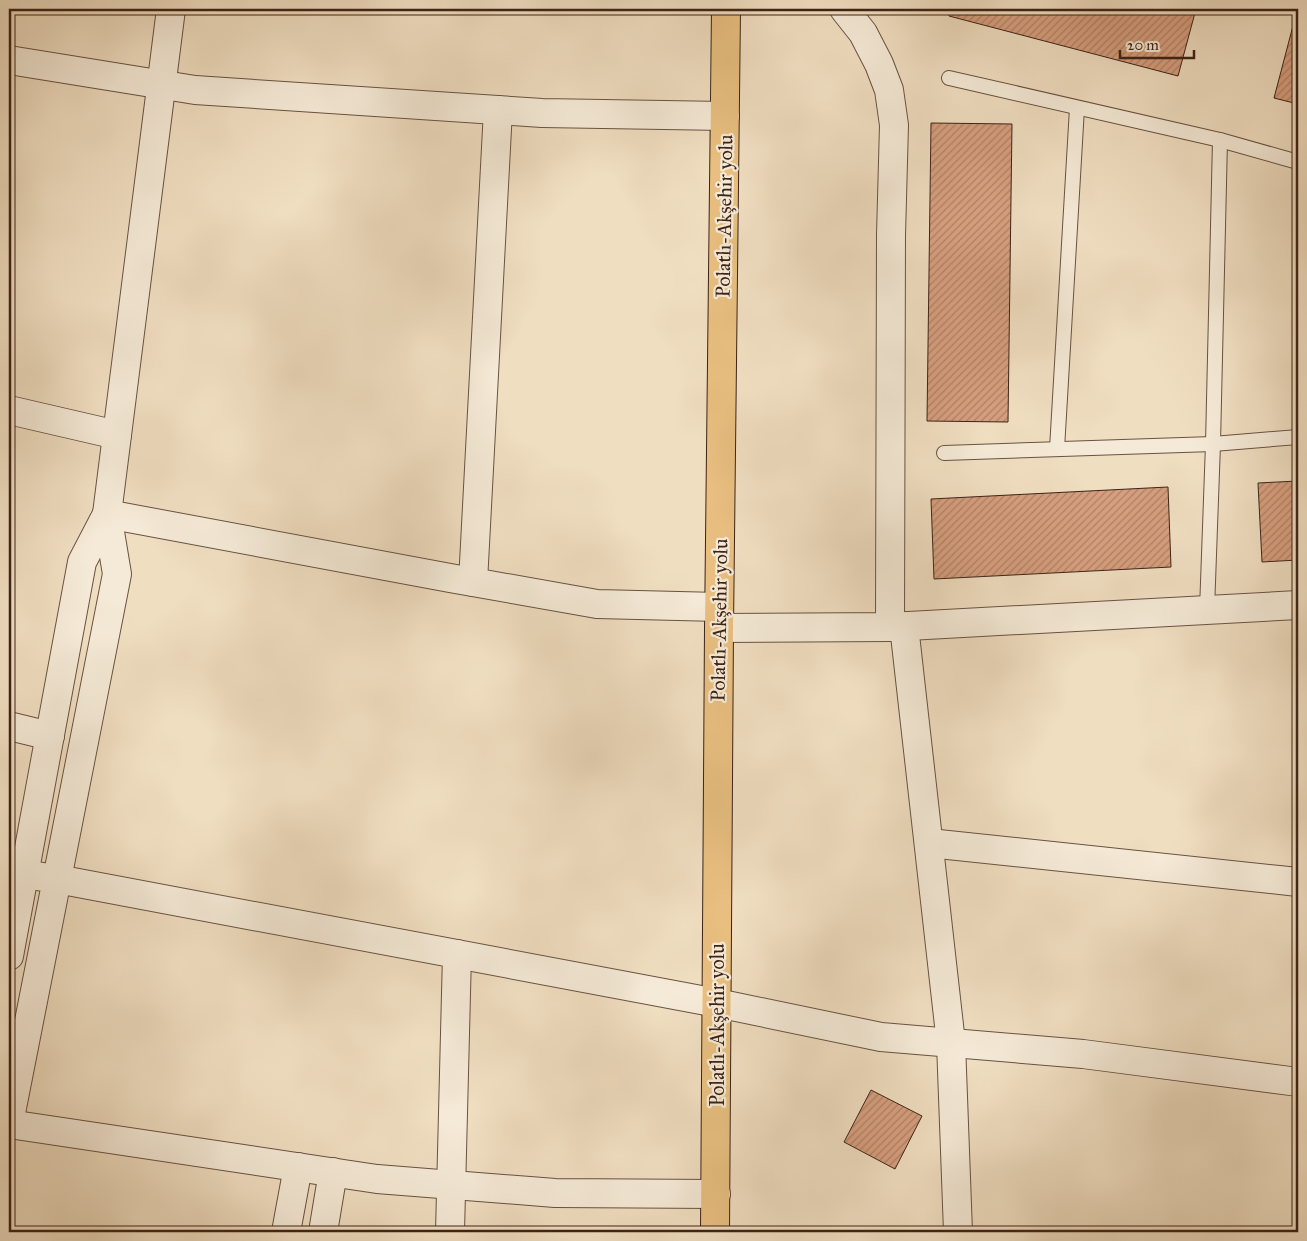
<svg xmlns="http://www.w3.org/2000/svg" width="1307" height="1241" viewBox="0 0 1307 1241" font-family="'IM FELL Great Primer',serif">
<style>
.building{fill:url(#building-hatch);stroke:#3c2317}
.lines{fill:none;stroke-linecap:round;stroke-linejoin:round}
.service-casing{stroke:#695242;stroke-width:16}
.minor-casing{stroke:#695242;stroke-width:30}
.primary-casing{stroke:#3c2317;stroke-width:30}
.service{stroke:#f5ead7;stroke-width:14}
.minor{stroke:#f5ead7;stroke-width:28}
.primary{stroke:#e8bf80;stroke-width:28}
.labels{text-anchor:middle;stroke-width:4.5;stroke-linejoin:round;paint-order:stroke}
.street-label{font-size:20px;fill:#3c2317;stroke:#f5ead7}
</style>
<defs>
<pattern id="building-hatch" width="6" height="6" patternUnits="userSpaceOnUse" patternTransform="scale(1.25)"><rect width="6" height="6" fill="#d79f7f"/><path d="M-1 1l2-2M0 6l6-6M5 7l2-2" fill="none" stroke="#b08167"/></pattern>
</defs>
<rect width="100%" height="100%" fill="#f0dec1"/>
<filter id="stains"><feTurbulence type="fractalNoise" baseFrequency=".004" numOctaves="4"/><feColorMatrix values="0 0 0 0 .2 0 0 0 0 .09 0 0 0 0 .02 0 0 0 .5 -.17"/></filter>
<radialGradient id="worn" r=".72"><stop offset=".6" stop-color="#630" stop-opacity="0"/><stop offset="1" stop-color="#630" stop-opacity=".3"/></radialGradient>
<g class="building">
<polygon points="950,9 1196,9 1178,76 949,16"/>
<polygon points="1294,22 1298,23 1298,104 1274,98"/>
<polygon points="931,123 1012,124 1008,422 927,421"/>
<polygon points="1298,481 1298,560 1262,562 1258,483"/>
<polygon points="1168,487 1171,567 934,579 931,499"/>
<polygon points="871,1090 922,1116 895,1169 844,1142"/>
</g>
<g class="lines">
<defs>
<g id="service">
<polyline points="949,78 1220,140 1298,162"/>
<polyline points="1057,449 1077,108"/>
<polyline points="944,453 1213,444 1298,437"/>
<polyline points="1207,610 1213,444 1220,140"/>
</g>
<g id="minor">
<polyline points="844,9 863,33 879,64 889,90 894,125 891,235 890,627"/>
<polyline points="9,60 195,90 542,113 725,116"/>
<polyline points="9,410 117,435"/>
<polyline points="107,514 450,578 597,604 719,607"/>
<polyline points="473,582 498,110"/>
<polyline points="904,626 951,1043 958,1232"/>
<polyline points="719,628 890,627 1298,605"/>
<polyline points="9,726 50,736"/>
<polyline points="929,843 1298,882"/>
<polyline points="9,872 57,879 717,1003 881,1037 1083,1054 1298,1082"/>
<polyline points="9,956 82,562 107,514"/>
<polyline points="9,1123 117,574 107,514 171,9"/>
<polyline points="9,1124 377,1179 555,1193 716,1194"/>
<polyline points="286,1232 298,1167"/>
<polyline points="323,1232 333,1172"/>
<polyline points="450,1232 457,954"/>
</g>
<polyline id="primary" points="715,1232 719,628 726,9"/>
</defs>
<use href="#service" class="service-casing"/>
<use href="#minor" class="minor-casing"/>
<use href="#primary" class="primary-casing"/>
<use href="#service" class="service"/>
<use href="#minor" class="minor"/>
<use href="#primary" class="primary"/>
</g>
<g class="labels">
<g class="street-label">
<text transform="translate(724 216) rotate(-89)" y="7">Polatlı-Akşehir yolu</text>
<text transform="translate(719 620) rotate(-89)" y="7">Polatlı-Akşehir yolu</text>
<text transform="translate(717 1025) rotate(-90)" y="7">Polatlı-Akşehir yolu</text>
</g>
</g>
<rect width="1307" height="1241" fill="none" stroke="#f0dec1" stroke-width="30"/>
<rect x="10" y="10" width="1287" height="1221" fill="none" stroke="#3c2317" stroke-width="2.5"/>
<rect x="15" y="15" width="1277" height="1211" fill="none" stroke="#3c2317"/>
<path d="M1120 50v8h74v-8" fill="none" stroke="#3c2317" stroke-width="2.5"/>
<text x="1127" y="50" font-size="15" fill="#3c2317" stroke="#f5ead7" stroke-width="4" paint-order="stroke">20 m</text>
<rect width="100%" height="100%" filter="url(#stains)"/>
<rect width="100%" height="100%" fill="url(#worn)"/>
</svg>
